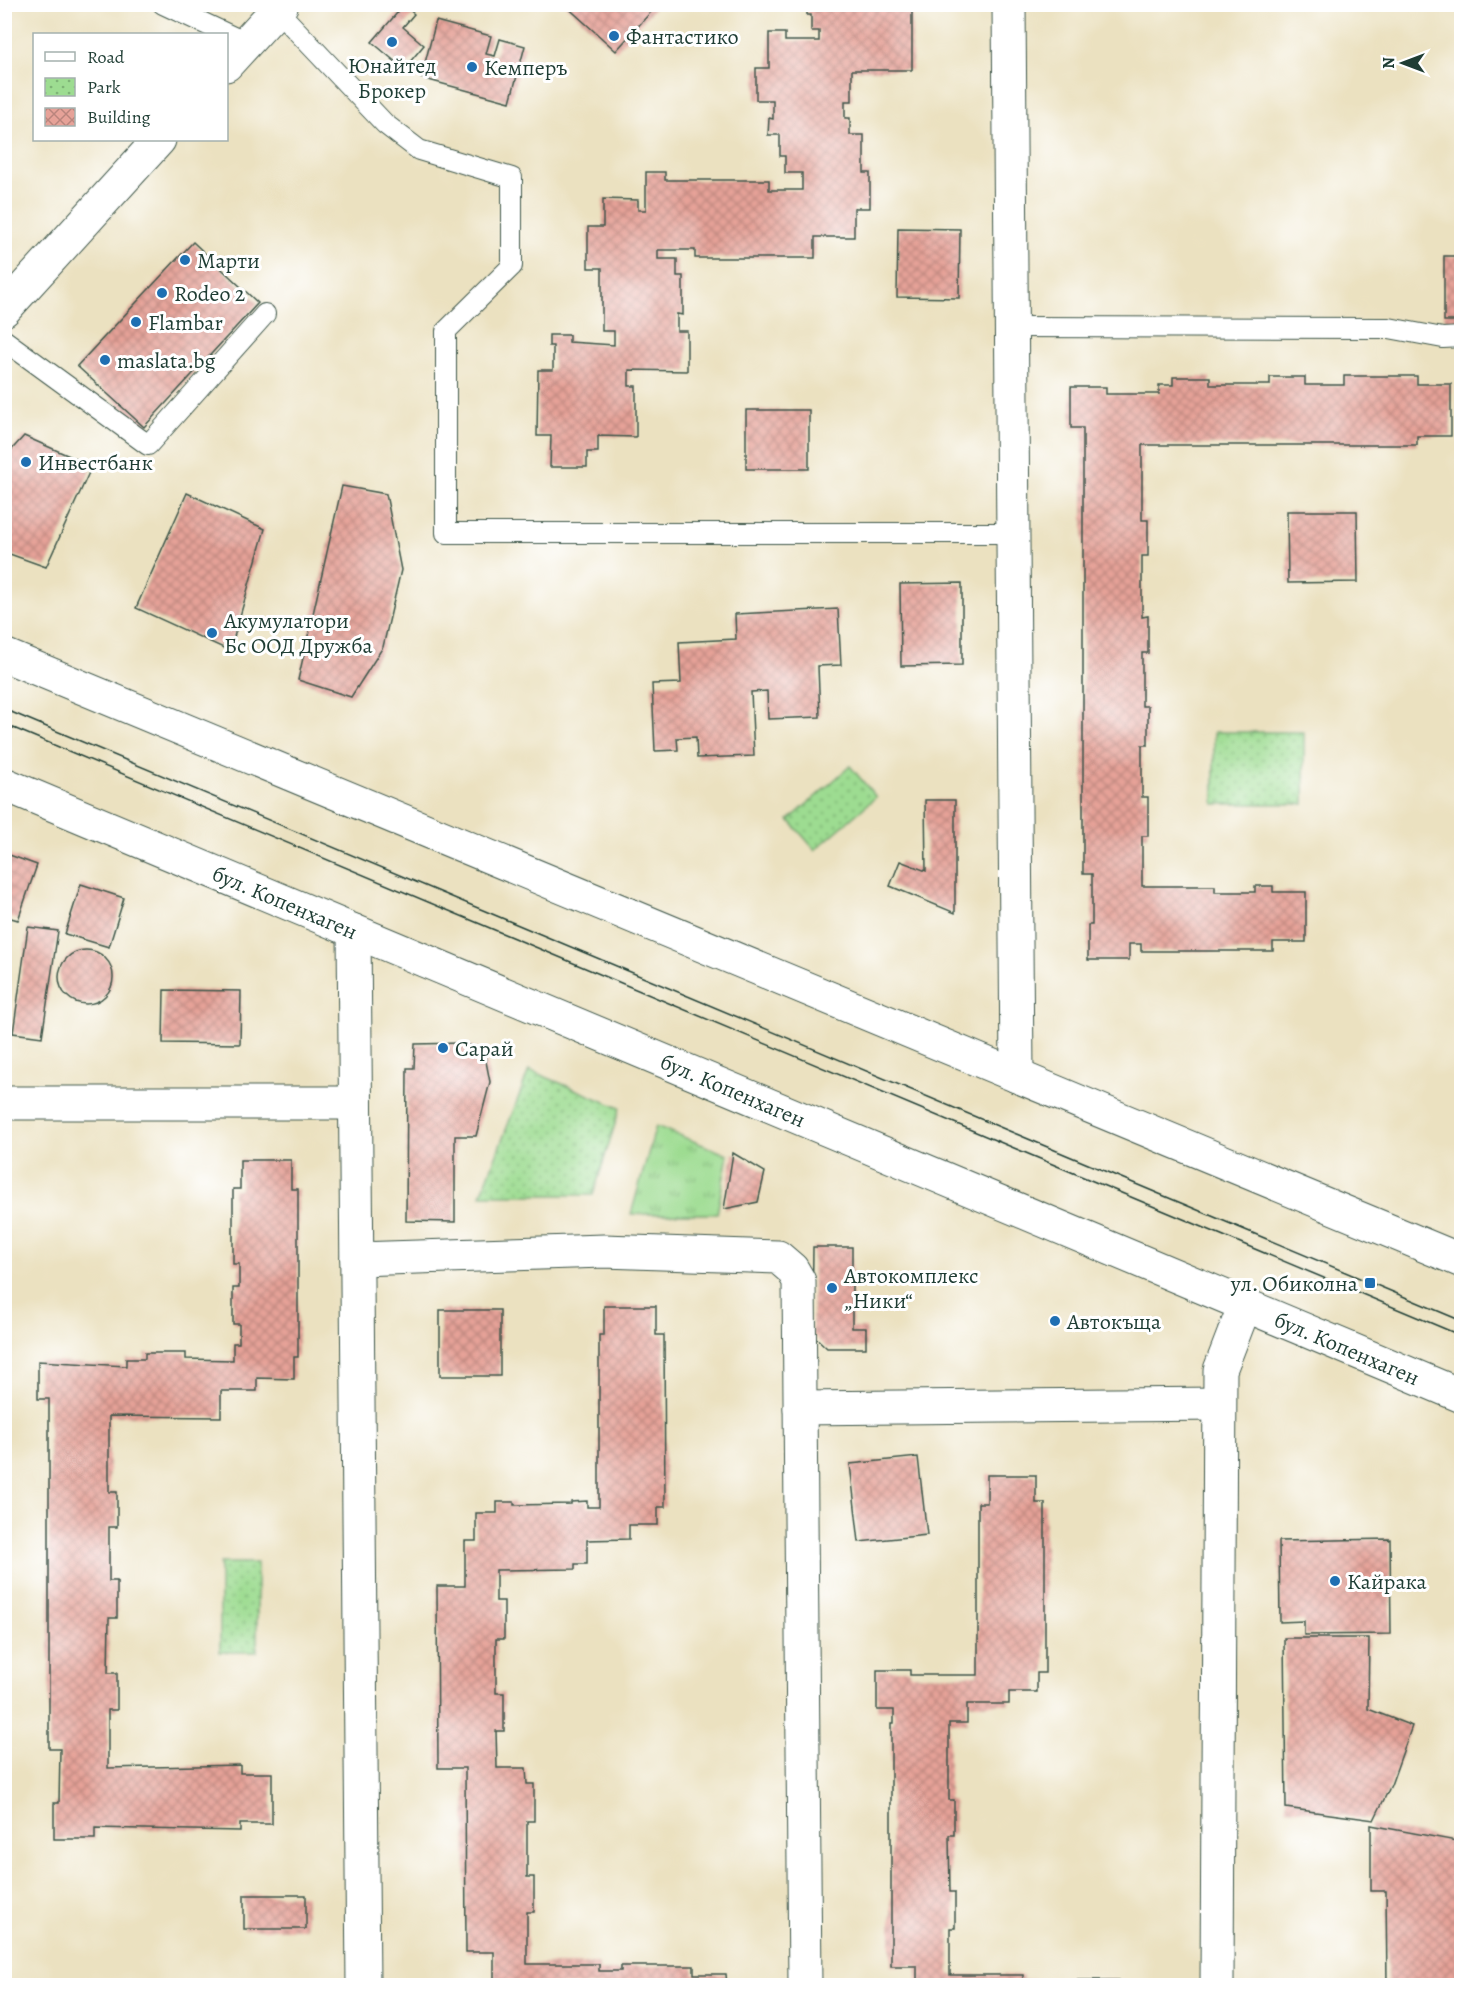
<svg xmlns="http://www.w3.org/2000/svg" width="1466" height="1990" viewBox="0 0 1466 1990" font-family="Alegreya,serif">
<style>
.grass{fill:url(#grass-tufts);stroke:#5e8c62;stroke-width:1.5}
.park{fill:url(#park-dots);stroke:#5e8c62;stroke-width:1.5}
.building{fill:url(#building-cross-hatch)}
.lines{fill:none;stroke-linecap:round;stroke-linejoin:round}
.service-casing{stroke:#3e5649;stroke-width:22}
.minor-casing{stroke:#3e5649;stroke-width:35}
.secondary-casing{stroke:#3e5649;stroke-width:35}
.service{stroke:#fff;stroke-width:20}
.minor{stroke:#fff;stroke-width:33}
.secondary{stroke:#fff;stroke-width:33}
.tram{stroke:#1f3d34;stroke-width:1.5}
.poi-dot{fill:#1f6fb2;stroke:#fff;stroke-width:2}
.labels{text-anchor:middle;stroke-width:6;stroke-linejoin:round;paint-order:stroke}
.poi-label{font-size:22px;fill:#1f3d34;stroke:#fff;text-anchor:start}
.street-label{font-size:22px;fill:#1f3d34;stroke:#fff}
</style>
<defs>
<pattern id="grass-tufts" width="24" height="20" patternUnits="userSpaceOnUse" patternTransform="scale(1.5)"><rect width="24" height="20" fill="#9ddc91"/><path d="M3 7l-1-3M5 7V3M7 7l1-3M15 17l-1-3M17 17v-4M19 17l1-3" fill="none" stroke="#7fb477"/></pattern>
<pattern id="park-dots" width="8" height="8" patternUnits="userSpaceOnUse" patternTransform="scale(1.5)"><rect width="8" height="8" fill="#9ddc91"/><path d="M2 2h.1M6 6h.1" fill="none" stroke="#7fb477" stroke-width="1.8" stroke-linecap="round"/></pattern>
<pattern id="building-cross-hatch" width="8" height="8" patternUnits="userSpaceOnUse" patternTransform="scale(1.5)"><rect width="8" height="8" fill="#e6a298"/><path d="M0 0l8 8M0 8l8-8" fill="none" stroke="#ba857d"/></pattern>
</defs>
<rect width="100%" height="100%" fill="#fff"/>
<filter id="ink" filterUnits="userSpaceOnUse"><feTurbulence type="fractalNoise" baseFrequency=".0167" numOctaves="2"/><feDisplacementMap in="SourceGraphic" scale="12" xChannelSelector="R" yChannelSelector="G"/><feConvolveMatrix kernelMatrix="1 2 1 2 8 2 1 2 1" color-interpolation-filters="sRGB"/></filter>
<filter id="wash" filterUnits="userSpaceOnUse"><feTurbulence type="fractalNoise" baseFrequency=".008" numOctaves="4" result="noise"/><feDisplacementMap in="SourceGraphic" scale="24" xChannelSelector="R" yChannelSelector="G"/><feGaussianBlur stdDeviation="1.35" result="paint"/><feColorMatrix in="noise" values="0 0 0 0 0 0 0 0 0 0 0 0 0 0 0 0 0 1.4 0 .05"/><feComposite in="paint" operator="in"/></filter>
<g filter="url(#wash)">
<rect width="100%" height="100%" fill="#ebe1c0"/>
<polygon class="grass" points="656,1126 728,1155 717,1214 631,1214"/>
<g class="park">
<rect x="1214" y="732" width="90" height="72"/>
<polygon points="850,766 876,797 815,850 789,820"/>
<polygon points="529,1070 620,1108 593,1195 481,1195"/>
<rect x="220" y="1563" width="37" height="89"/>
</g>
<g id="blocks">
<g class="building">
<polygon points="564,4 658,4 616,51"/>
<polygon points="807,4 912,4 912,70 852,70 852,101 845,101 845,118 850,118 850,135 864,135 864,173 870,173 870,208 854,208 854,237 815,237 815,258 695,258 695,250 658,250 658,259 677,259 677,276 683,276 683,315 677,314 677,331 687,331 687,371 629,370 629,386 636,386 636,437 598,436 598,452 587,452 587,467 550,467 551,436 537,436 538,370 553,370 553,346 549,346 549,335 569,335 569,342 614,345 614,331 602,331 602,268 588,268 588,227 603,227 603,199 638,200 638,210 646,210 646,172 665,172 665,180 769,180 769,190 802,190 802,173 785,173 785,156 780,156 780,135 768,135 769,118 773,119 773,100 756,100 756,68 769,68 769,33 785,33 785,41 819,41 819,31 811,31 811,15 807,15"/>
<polygon points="404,5 414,14 403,27 424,45 404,69 372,42"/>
<polygon points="436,21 491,36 486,54 495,56 500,39 525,46 510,102 421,78"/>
<polygon points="898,228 960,229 959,298 897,297"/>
<polygon points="193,242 258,303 144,427 77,366"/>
<rect x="1444" y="256" width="18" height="65"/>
<polygon points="1344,376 1417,376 1417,384 1451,384 1451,436 1417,436 1417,445 1142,445 1142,520 1148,520 1148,556 1142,556 1142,617 1148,616 1148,653 1142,653 1142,706 1148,706 1148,745 1142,745 1142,797 1148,797 1148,836 1142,836 1142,886 1215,886 1215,892 1255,892 1255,886 1273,886 1273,892 1306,892 1306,942 1273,942 1273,951 1141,951 1141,944 1129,944 1129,960 1088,960 1088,925 1092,925 1092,874 1083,874 1083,428 1071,428 1071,387 1106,387 1106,394 1159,394 1159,385 1173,385 1173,377 1210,377 1210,385 1270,385 1270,377 1305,377 1305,385 1344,385"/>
<rect x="746" y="410" width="63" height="59"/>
<polygon points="24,436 92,466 46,567 4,552 4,458"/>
<polygon points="342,486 386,494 401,570 383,647 351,697 298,680"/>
<polygon points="187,493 265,529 230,651 136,608"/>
<polygon points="1287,511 1357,511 1358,582 1288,583"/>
<polygon points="962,583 962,665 901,666 900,584"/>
<polygon points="838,609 841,665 818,666 820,717 768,719 767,691 751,692 754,756 697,758 696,737 677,738 678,750 655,751 652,684 681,683 679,642 736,639 735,614"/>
<polygon points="925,800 955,800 955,913 890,886 900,861 926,871"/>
<polygon points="4,853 37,865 18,920 4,916"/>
<polygon points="81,884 124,898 109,947 65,934"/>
<polygon points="28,927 58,931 42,1037 13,1033"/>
<circle cx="86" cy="977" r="27"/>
<polygon points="164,990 241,991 240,1044 163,1043"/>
<polygon points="464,1043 484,1051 490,1082 476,1136 455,1136 455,1222 406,1221 407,1068 414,1068 415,1044"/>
<polygon points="733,1153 765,1172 758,1202 724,1209"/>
<polygon points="240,1160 291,1160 291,1189 298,1189 298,1357 294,1357 294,1379 257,1378 257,1391 221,1391 221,1417 109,1416 109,1492 117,1492 117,1527 109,1527 109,1581 117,1581 117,1618 109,1618 108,1673 117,1673 117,1710 108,1710 108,1768 240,1765 240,1773 272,1773 272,1824 240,1824 240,1831 95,1828 95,1839 54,1839 54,1803 59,1803 60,1749 49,1749 49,1399 38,1399 38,1361 126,1366 126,1359 145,1359 145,1353 186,1353 186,1359 233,1360 233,1343 239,1343 239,1324 233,1324 233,1288 239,1288 239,1264 233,1264 233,1189 240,1189"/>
<polygon points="813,1247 852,1247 852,1328 866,1328 866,1348 827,1348 812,1334"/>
<polygon points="604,1306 656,1306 656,1335 664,1335 665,1507 658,1507 658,1525 629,1525 629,1539 587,1540 587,1564 575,1564 575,1569 496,1570 496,1601 504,1601 504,1639 496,1639 496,1693 504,1693 504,1731 496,1731 497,1768 526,1768 527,1784 534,1784 534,1821 527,1821 527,1877 534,1877 534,1912 527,1912 527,1964 599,1964 599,1971 621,1971 621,1966 694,1966 694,1974 726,1974 727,1986 494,1986 494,1952 466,1952 465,1768 438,1768 437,1586 465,1586 465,1541 476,1541 476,1513 497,1513 497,1502 514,1502 514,1505 571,1504 571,1502 587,1501 587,1507 599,1507 599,1335 604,1335"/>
<rect x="440" y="1310" width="60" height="66"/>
<polygon points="918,1457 927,1535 859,1542 850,1464"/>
<polygon points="987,1475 1036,1475 1036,1503 1045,1503 1045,1673 1037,1673 1037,1692 1009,1692 1009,1704 967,1704 967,1723 949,1723 949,1800 954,1800 954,1835 949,1835 950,1892 955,1892 955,1928 950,1928 950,1975 1023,1975 1023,1980 1118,1980 1118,1986 917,1986 917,1966 891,1966 891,1723 894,1723 894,1710 877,1710 877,1670 910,1670 910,1675 978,1675 978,1503 987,1503"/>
<polygon points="1390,1539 1391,1634 1304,1635 1304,1621 1280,1622 1279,1541"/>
<polygon points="1284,1638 1369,1638 1368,1709 1412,1726 1391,1785 1374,1820 1286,1808"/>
<polygon points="1371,1825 1462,1842 1462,1986 1387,1986 1386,1891 1371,1891"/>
<rect x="244" y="1895" width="62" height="34"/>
</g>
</g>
</g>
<g filter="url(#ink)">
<use href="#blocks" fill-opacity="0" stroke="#3e5649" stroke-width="1.5"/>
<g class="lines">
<defs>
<g id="service">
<polyline points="163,4 246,43"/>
<polyline points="277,10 385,124 419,150 512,178 512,266 446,331 446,533 1013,533"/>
<polyline points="1012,327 1389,328 1443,338 1462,337"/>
<polyline points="4,340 148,445 265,314"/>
</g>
<g id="minor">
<polyline points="1009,4 1017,1076"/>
<polyline points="354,931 363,1986"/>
<polyline points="4,1103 355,1103"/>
<polyline points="357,1259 604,1251 778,1257 792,1269 799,1281 805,1986"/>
<polyline points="800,1408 1219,1404"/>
<polyline points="1217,1986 1220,1370 1245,1305"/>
</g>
<g id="secondary">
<polyline points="226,65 282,4"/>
<polyline points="4,310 159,140"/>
<polyline points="4,655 1462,1261"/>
<polyline points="4,784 1462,1396"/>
</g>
</defs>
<use href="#service" class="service-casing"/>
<use href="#minor" class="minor-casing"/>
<use href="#secondary" class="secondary-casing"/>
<use href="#service" class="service"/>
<use href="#minor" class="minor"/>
<use href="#secondary" class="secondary"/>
<g class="tram">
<polyline points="4,709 1462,1321"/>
<polyline points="4,724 1462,1336"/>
</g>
</g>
</g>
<g class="poi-dot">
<circle cx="614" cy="36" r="6"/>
<circle cx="392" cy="42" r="6"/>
<circle cx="472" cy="67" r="6"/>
<circle cx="185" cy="260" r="6"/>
<circle cx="162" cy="293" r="6"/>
<circle cx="136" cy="322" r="6"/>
<circle cx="105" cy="360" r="6"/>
<circle cx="26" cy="462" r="6"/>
<circle cx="212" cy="633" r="6"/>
<circle cx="443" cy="1048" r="6"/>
<rect x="1364" y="1277" width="12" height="12" rx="3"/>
<circle cx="832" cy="1288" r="6"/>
<circle cx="1055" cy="1321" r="6"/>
<circle cx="1335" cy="1581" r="6"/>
</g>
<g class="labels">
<g class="poi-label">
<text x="626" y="44">Фантастико</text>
<text x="392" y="73" text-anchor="middle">Юнайтед<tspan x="392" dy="25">Брокер</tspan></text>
<text x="484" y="75">Кемперъ</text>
<text x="197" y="268">Марти</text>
<text x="174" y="301">Rodeo 2</text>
<text x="148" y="330">Flambar</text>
<text x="117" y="368">maslata.bg</text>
<text x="38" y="470">Инвестбанк</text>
<text x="224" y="628">Акумулатори<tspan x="224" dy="25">Бс ООД Дружба</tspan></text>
<text x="455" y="1056">Сарай</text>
<text x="844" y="1283">Автокомплекс<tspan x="844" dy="25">„Ники“</tspan></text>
<text x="1358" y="1291" text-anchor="end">ул. Обиколна</text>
<text x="1067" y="1329">Автокъща</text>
<text x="1347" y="1589">Кайрака</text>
</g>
<g class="street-label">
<text transform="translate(285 902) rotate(23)" y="8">бул. Копенхаген</text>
<text transform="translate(733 1090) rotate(23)" y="8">бул. Копенхаген</text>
<text transform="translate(1347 1348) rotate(23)" y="8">бул. Копенхаген</text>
</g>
</g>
<rect width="1466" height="1990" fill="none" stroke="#fff" stroke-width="24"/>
<rect x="33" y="33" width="195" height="108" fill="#ffffff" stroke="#a5b1ae" stroke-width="1.5"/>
<rect x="45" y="52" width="30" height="9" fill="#ffffff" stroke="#a5b1ae" stroke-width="1.5"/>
<text x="87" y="63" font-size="18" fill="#1f3d34">Road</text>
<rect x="45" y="78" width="30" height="18" fill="url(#park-dots)" stroke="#a5b1ae" stroke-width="1.5"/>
<text x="87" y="93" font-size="18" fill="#1f3d34">Park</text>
<rect x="45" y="108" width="30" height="18" fill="url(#building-cross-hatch)" stroke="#a5b1ae" stroke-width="1.5"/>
<text x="87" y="123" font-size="18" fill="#1f3d34">Building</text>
<g transform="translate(1403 63) rotate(270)" stroke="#ffffff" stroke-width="4.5" paint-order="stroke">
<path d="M0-4.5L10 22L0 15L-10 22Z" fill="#1f3d34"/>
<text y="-9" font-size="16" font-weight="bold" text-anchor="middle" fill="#1f3d34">N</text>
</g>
</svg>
